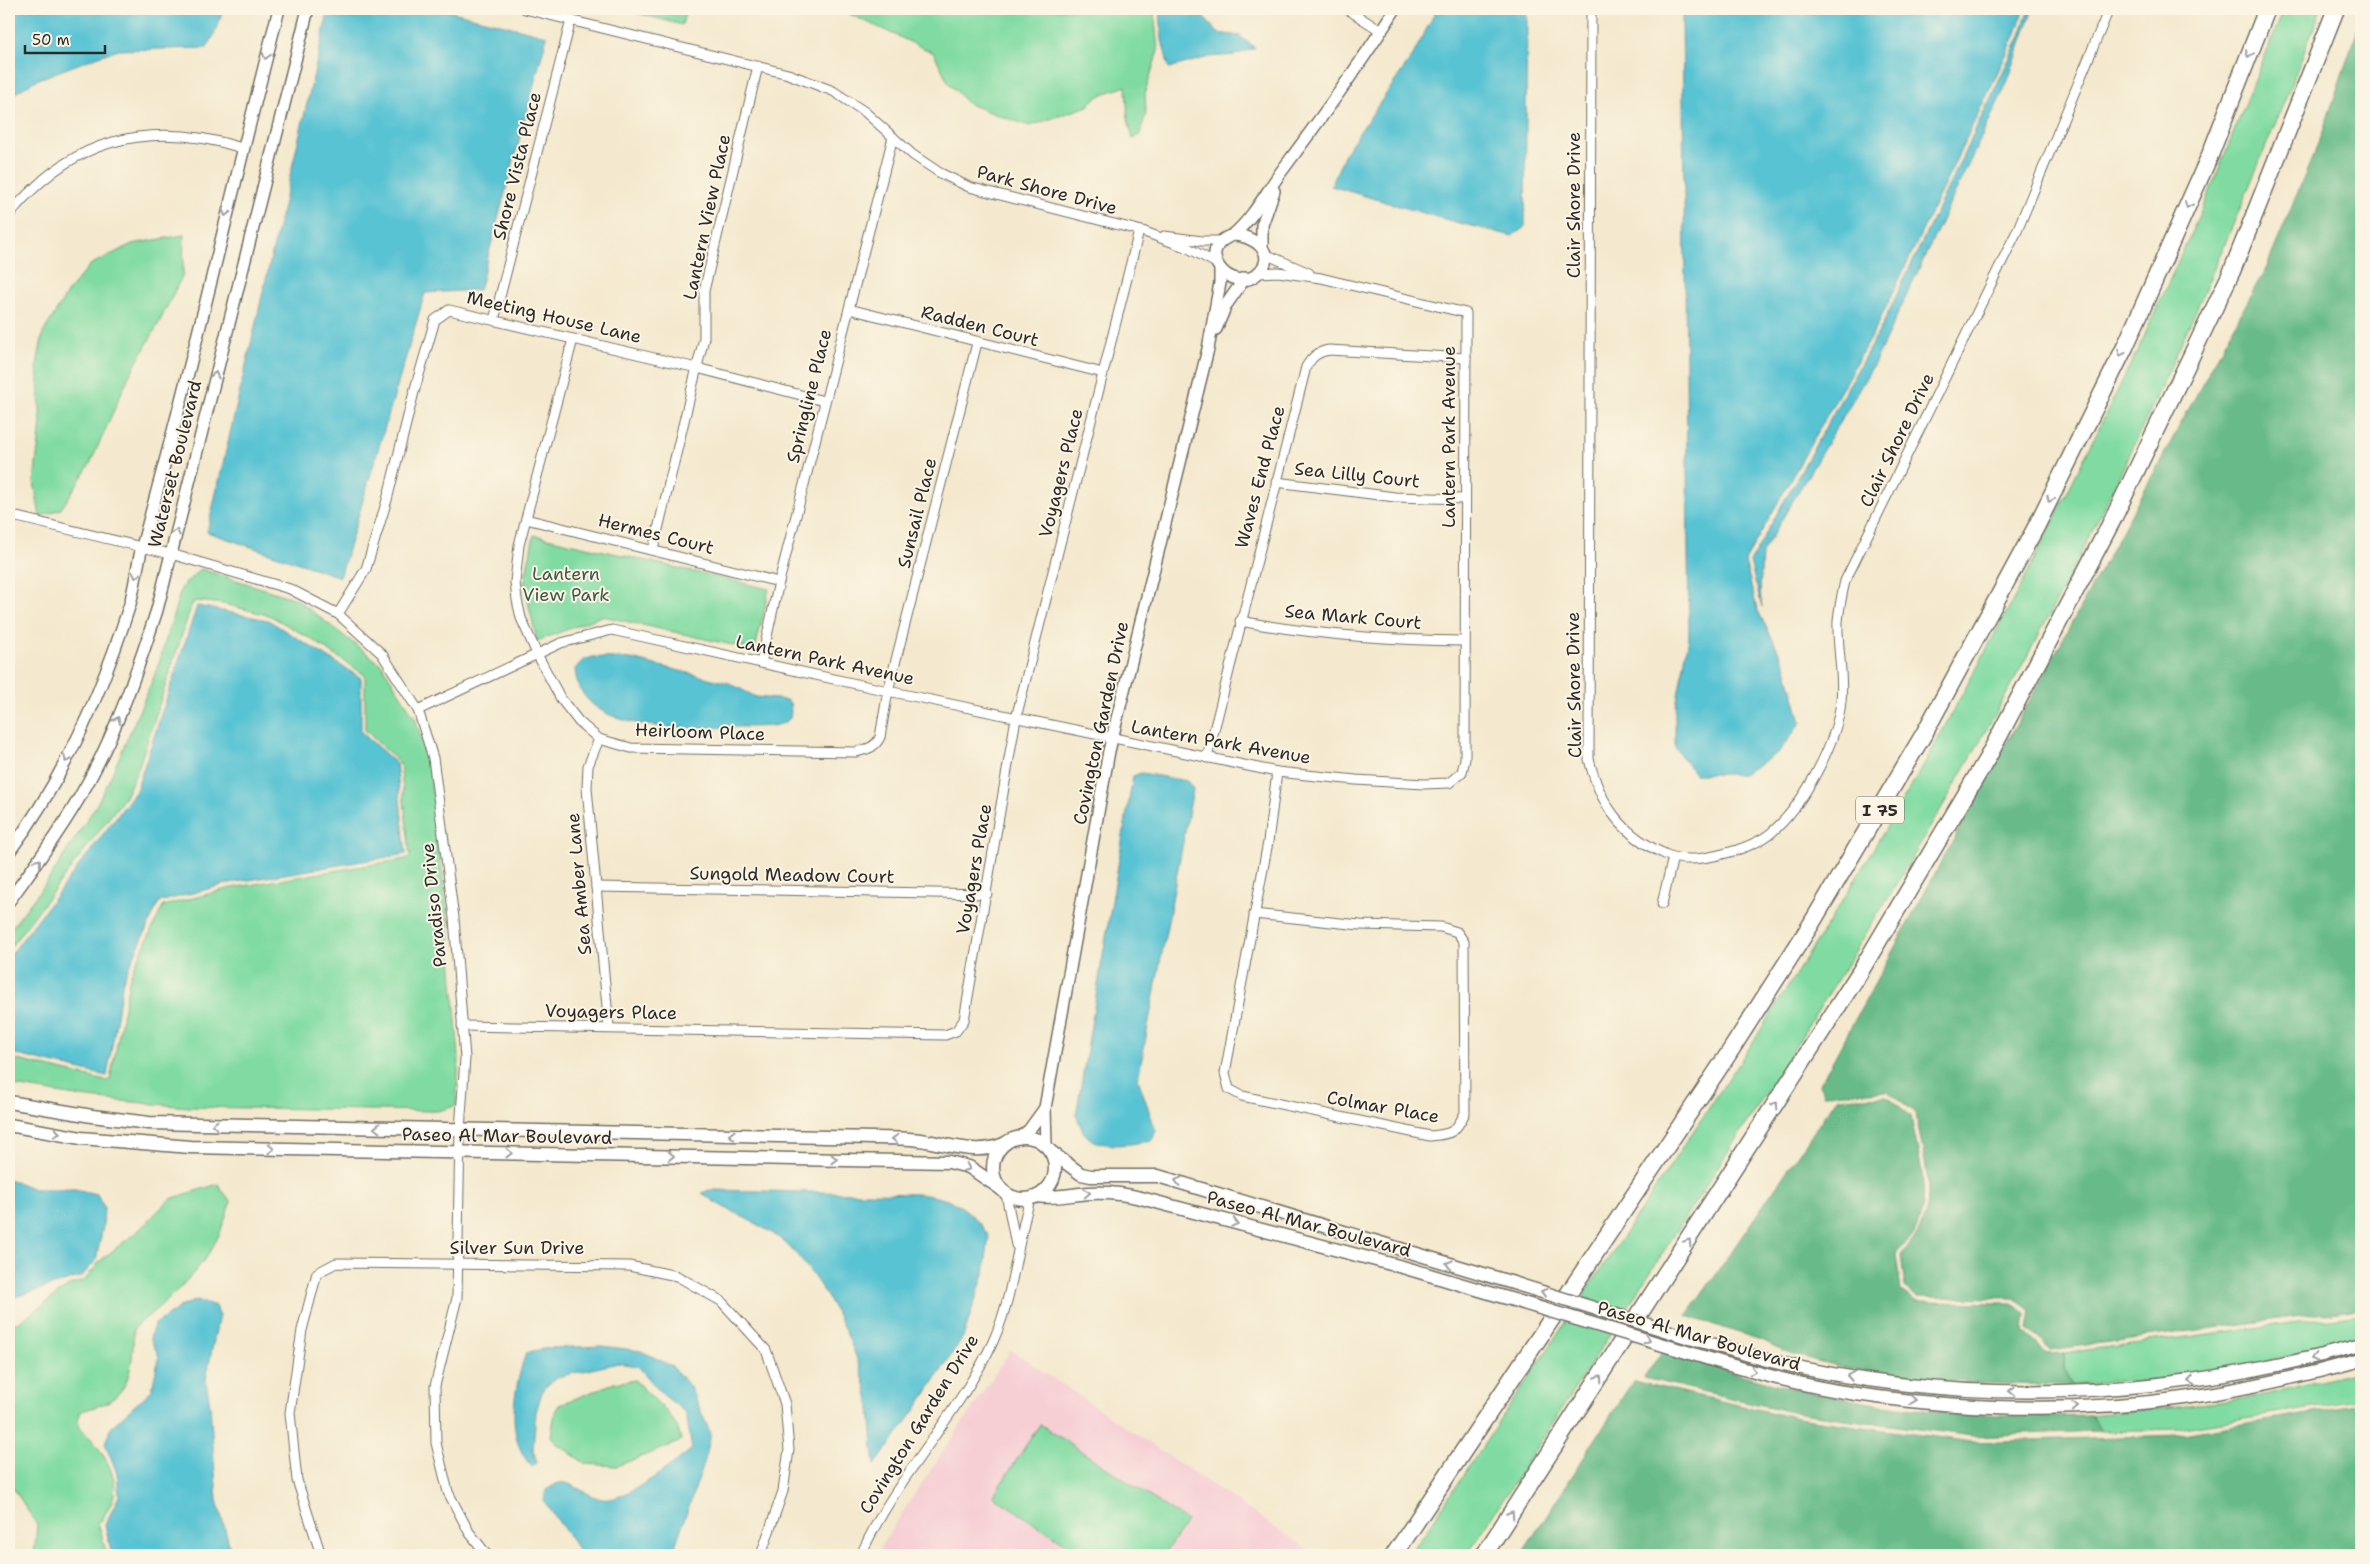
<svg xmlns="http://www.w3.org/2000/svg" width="2370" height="1564" viewBox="0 0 2370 1564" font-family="'Shantell Sans',sans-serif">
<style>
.built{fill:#f6cfd5}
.green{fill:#80dba2;stroke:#568366}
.forest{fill:#68bb88;stroke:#4a735a}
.water{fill:#58c3d3;stroke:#42777f}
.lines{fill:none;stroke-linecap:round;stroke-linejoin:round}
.minor-casing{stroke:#716e64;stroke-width:11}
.tertiary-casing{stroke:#716e64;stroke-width:14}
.secondary-casing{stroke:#716e64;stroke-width:15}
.motorway-casing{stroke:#716e64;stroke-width:19}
.minor{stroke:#fff;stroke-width:9}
.tertiary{stroke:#fff;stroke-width:11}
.secondary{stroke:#fff;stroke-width:12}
.motorway{stroke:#fff;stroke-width:16}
.secondary-bridge-casing{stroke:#716e64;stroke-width:15;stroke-linecap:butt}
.secondary-bridge{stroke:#fff;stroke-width:12}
.oneway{stroke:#a0a0a0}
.labels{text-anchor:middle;stroke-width:4;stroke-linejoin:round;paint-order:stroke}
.shield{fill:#fcf5e5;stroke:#6a6863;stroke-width:1}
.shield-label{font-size:16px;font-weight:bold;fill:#2b2b2b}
.street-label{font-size:18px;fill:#2b2b2b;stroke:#fcf5e5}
.park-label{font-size:18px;fill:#405749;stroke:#fcf5e5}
</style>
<rect width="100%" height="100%" fill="#fcf5e5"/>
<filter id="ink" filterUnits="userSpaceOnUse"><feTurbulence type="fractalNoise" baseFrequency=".02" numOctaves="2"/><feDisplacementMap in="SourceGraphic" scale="10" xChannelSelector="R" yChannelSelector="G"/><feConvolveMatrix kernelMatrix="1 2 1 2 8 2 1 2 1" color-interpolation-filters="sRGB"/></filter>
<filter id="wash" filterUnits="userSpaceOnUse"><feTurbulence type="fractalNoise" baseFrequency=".0096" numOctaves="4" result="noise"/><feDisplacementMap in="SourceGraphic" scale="20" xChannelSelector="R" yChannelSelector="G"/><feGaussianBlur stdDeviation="1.12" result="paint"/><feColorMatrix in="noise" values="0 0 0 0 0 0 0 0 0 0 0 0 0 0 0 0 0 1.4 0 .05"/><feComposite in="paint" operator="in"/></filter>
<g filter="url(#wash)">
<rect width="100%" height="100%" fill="#f4e9ce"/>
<polygon class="built" points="1011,1350 1316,1555 878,1555 882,1544 918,1489"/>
<g class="green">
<polygon points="623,9 686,9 682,25"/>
<path d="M839,9h315l4,42 -13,42 1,20 -6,21 -7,5 -5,-19 -2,-34c-12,5 -31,8 -38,20l-58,20 -33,-11 -30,-12 -19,-21 -14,-29z"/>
<path d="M2284,9h37c-94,240 -198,477 -324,702 -87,156 -182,306 -279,456 -83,129 -167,259 -251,388h-57l341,-510 95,-150 80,-134 99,-183 118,-239 66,-146z"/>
<polygon points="184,235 183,274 160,321 129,376 90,464 61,509 40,517 34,481 41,424 37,365 43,333 69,290 90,265 132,244"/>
<polygon points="534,535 769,589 755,650 602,616 537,641 524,584"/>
<polygon points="201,569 296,599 382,665 415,718 428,760 448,919 459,1058 456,1106 437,1111 189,1107 88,1098 15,1086 9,1082 9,1058 106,1081 110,1080 130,976 163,906 231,888 406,859 410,856 400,763 365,730 365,675 311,639 271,616 224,604 196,601 192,604 138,769 125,797 9,949 9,931 49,879 97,804 111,776 156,672 182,586"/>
<path d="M218,1184l13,18c-4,11 -8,23 -12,33 -18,38 -54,67 -85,93 -2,30 0,65 -33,77 -7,3 -15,4 -22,7l-1,15c17,12 41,45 36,68 -2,8 -8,17 -12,25l-4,2 9,33h-73l3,-30 -28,-44v-158h9l52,-38 15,-5 16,-20 38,-30 31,-31z"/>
<polygon points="2361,1314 2361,1339 2244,1368 2183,1378 2073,1385 2064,1368 2064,1353"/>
<polygon points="2361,1371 2361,1399 2178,1429 2099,1431 2090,1415 2247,1399"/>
<path d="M635,1380c16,19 42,34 46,60l-2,2 -62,24 -31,-2 -30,-21 -5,-7 4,-24 4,-7 55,-22z"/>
<polygon points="1040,1424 1187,1521 1164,1555 1083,1555 993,1496"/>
</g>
<g class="forest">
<path d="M2361,19v1289l-311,42 -22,-21 3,-20 -17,-11 -97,-1 -12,-9 -4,-33c44,-46 23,-87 15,-142l-28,-22 -65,3 -3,-10 448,-820 54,-130z"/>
<path d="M1887,1096l24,20c6,39 24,84 1,121 -4,6 -12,10 -16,17l5,37 16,11 95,1 14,9 -2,19 23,23 17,-1v15l9,17c-77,-1 -154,-2 -231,-18 -26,-6 -55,-13 -78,-26l-77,-25 150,-218z"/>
<path d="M1662,1351c61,19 122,37 185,48 80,15 161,18 243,16l9,16 -127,5 -180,-24 -148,-34z"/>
<polygon points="1633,1381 1791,1417 1972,1442 2178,1435 2361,1404 2361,1555 1521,1555"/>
</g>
<g class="water">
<polygon points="9,9 223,9 217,29 207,48 115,50 36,80 9,97"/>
<polygon points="329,9 441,9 547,36 479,290 425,293 340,577 207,532"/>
<polygon points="1160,9 1196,9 1218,33 1240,36 1255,48 1235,55 1209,57 1169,68 1162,40"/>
<polygon points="1437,9 1527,9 1525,227 1512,236 1440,218 1331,186 1345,153 1412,57"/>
<polygon points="1682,9 2024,9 2015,36 1878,324 1745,561 1757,609 1785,664 1801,722 1779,752 1743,774 1695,774 1675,748 1675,711 1689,638"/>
<polygon points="2029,9 2033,9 2007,83 1874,364 1762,553 1760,593 1762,607 1750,562 1882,326 2019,38"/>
<polygon points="197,606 268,620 361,678 361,732 396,763 406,854 230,883 159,902 123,980 107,1076 9,1053 9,957 136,791"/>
<path d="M593,657l38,2 98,24 27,14 30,3 4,3c1,7 2,14 -3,18 -10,8 -40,5 -53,6 -47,1 -154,9 -159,-58l8,-9z"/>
<path d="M1141,773l46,8 6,8 -55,290 18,52 -4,9c-18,4 -50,10 -65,-4 -5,-4 -8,-15 -11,-21l57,-339z"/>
<polygon points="9,1179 34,1189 75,1189 97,1194 104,1207 103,1226 96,1260 82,1276 9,1299"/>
<path d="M709,1190l210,4c37,5 49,13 70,42l-5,38 -21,63 -49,75 -39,53c-3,-19 -3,-38 -5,-57 -7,-52 -47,-132 -87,-167 -15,-13 -52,-29 -70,-40l-11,-8z"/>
<polygon points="197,1300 216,1306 219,1315 206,1379 210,1406 217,1500 232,1555 112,1555 105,1525 119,1496 117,1473 105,1443 111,1427 152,1390 159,1356 150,1338 154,1325 180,1307"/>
<path d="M603,1346l38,5 31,15 18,21 21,47 -6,26 -33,95h-92l-4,-9 -32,-45 2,-11c4,-2 9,-6 13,-7 15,-3 32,19 51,16 22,-4 64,-35 82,-50l-6,-36 -25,-20 -23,-27 -20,-3 -61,14 -14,12 -7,23 -3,37 4,14 -5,4c-28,-30 -18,-79 -6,-114l19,-5z"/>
</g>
</g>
<g filter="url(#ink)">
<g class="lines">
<defs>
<g id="minor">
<polyline points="525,9 788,74 833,91 865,112 913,155 940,173 969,187 1142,231 1188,248 1216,263"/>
<polyline points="1347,9 1381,31"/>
<path d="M1591,9l-2,750c11,47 34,77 78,96 21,9 50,1 70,-5 12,-4 24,-9 34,-17 32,-27 66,-90 70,-132 3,-26 -4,-53 -3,-79 1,-14 4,-28 7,-41l172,-350 92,-222"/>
<path d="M9,216c9,-14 22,-25 34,-36 58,-50 129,-54 199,-32"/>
<polyline points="1164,236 1202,241 1221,241"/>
<polyline points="1265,254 1309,273"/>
<polyline points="849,309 1103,373"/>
<polyline points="494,320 571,20"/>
<path d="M573,339l-54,206 -4,37 2,18 4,18 16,36 24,45 18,23 20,17 32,9 225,4c11,-3 19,-4 24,-15l8,-46 89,-348"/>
<polyline points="1276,482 1395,497 1465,499"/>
<polyline points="9,515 171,554 290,589 338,614 382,654 418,710 433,758 454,918 465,1058 460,1130 457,1298 435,1386 436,1443 448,1492 469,1532 487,1555"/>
<polyline points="526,519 779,582"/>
<polyline points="653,550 704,338 704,291 758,66"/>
<polyline points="338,614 366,569 387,500 414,392 435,320 449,310 697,368 824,401"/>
<path d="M1240,621c74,14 148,19 224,20"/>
<polyline points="761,663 779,582 893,137"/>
<polyline points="418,710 561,643 612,630 888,691 1277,772 1356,780 1424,784 1449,783 1462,772 1465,759 1466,313 1321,278 1278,272 1258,273"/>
<polyline points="599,739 588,766 587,788 609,1028"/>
<path d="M1207,758l99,-391c6,-10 11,-15 23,-17l137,8"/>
<polyline points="596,887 987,894"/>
<polyline points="1662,904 1673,857"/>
<path d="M1254,914l106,11 81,2 16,5 7,10 1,171c-10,20 -13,21 -35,23l-188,-40 -13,-7 -4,-16 43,-231 9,-70"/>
<polyline points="462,1026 945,1035 956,1031 964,1020 1016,718 1139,231"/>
<polyline points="1006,1194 1016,1245"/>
<polyline points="321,1555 297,1480 290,1413 302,1330 317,1273 336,1263 629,1266 677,1276 721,1301 766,1350 785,1404 789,1450 783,1491 761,1555"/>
<path d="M861,1555c32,-73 90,-132 127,-203 25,-48 27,-102 42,-153"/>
</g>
<g id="tertiary">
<path d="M1233,235c20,-17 33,-42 48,-63 40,-54 79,-107 114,-163"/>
<path d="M1233,235c20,0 47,19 24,39 -25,22 -66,-25 -24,-39z"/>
<polyline points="1262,246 1262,225 1274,191"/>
<polyline points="1216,329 1226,305 1245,278"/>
<path d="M9,852c56,-74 93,-160 121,-248 5,-19 7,-38 12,-57 5,-19 10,-38 15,-56 44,-160 80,-322 122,-482"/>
<path d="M9,901c24,-33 48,-65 69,-101 35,-59 58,-125 79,-190l151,-601"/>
<polyline points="1019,1138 1029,1130 1045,1108"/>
<polyline points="1046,1146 1045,1108 1109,751 1208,349 1220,283 1220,270"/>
</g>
<g id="secondary">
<path d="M9,1102l83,14 57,7 724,15c15,0 31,0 47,2 29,4 55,16 84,4"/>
<polyline points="9,1125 81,1138 190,1147 949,1162 969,1167 1000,1188"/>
<circle cx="1024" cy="1168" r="31"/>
<polyline points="1050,1151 1081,1174 1091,1176 1158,1176 1510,1282"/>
<path d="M1038,1196c18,3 34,-2 52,-3 17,-1 34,1 51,5l265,70 94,28"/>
<path d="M1690,1338c26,7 51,15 77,22 198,49 399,38 594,-15"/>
<path d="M1680,1350c58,18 116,35 176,44 108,16 220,19 328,4 60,-9 119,-22 177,-38"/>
</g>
<g id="motorway">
<polyline points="1394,1555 1727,1056 1810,926 1925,732 2036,527 2125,347 2210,155 2267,9"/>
<polyline points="1484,1555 1860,972 1988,757 2113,519 2232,271 2336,9"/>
</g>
</defs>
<use href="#minor" class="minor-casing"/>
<use href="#tertiary" class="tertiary-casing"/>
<use href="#secondary" class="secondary-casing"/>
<use href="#motorway" class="motorway-casing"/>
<use href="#minor" class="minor"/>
<use href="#tertiary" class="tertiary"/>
<use href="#secondary" class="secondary"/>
<use href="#motorway" class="motorway"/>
<defs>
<g id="secondary-bridge">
<polyline points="1510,1282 1690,1338"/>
<polyline points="1500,1296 1680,1350"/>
</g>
</defs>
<use href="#secondary-bridge" class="secondary-bridge-casing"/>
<use href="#secondary-bridge" class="secondary-bridge"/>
</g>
<defs><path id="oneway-chevron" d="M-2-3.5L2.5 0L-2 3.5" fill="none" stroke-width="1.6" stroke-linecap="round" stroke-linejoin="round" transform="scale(1.25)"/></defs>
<g class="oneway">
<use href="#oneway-chevron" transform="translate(2249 54) rotate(111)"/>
<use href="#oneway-chevron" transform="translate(266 56) rotate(105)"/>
<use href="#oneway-chevron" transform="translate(2188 205) rotate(113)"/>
<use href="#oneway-chevron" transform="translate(226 213) rotate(104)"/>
<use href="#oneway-chevron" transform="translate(2121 353) rotate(115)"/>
<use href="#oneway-chevron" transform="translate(215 375) rotate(-76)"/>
<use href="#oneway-chevron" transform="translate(2050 499) rotate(117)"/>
<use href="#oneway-chevron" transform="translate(176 532) rotate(-76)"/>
<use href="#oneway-chevron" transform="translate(136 575) rotate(102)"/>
<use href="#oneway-chevron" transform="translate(117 720) rotate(-67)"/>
<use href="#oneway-chevron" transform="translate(67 759) rotate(117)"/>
<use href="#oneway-chevron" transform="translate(38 862) rotate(-53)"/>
<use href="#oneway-chevron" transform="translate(1775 1105) rotate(-57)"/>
<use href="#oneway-chevron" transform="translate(215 1125) rotate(-179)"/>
<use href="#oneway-chevron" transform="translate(377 1128) rotate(-179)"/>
<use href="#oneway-chevron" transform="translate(57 1133) rotate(10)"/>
<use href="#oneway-chevron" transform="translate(732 1135) rotate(-179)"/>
<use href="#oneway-chevron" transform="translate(895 1139) rotate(-177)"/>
<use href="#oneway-chevron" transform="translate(271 1149) rotate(1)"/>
<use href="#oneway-chevron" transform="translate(509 1153) rotate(1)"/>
<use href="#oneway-chevron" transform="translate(671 1156) rotate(1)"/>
<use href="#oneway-chevron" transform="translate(834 1159) rotate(1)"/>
<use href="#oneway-chevron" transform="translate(967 1168) rotate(25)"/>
<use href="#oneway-chevron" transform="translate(1178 1181) rotate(-165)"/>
<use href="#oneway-chevron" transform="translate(1087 1193) rotate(-3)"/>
<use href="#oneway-chevron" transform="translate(1235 1223) rotate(15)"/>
<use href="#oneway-chevron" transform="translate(1688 1242) rotate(-57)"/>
<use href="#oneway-chevron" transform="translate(1449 1264) rotate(-163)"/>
<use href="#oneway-chevron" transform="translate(1544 1292) rotate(-163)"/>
<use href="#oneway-chevron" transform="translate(1647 1340) rotate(17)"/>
<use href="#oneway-chevron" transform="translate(2314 1358) rotate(166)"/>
<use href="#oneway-chevron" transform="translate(1753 1371) rotate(15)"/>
<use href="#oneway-chevron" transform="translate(1850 1376) rotate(-170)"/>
<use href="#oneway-chevron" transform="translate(1599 1378) rotate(-57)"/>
<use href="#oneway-chevron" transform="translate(2191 1381) rotate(172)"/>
<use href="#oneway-chevron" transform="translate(2012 1391) rotate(-178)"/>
<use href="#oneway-chevron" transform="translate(1913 1400) rotate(6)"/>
<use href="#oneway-chevron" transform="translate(2075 1407) rotate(-3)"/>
<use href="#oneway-chevron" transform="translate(1511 1514) rotate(-57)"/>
</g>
</g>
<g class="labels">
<rect class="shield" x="1856" y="796.5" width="48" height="27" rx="4"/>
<g class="shield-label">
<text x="1880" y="816">I 75</text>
</g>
<g class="street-label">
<text transform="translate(517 166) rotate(-76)" y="6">Shore Vista Place</text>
<text transform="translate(1047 190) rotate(15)" y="6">Park Shore Drive</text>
<text transform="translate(1574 205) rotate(-90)" y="6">Clair Shore Drive</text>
<text transform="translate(707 217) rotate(-78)" y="6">Lantern View Place</text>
<text transform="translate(554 317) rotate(13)" y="6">Meeting House Lane</text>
<text transform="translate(980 326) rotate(14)" y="6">Radden Court</text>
<text transform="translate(809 396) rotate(-76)" y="6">Springline Place</text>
<text transform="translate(1449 437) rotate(-90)" y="6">Lantern Park Avenue</text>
<text transform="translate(1897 440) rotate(-64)" y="6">Clair Shore Drive</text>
<text transform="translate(175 464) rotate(-76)" y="6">Waterset Boulevard</text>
<text transform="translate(1061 473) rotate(-76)" y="6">Voyagers Place</text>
<text transform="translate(1357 475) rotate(6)" y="6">Sea Lilly Court</text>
<text transform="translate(1260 477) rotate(-75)" y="6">Waves End Place</text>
<text transform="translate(917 513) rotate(-76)" y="6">Sunsail Place</text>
<text transform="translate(656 534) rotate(14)" y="6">Hermes Court</text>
<text transform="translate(1353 617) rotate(5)" y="6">Sea Mark Court</text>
<text transform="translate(825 660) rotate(12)" y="6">Lantern Park Avenue</text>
<text transform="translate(1574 685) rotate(-91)" y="6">Clair Shore Drive</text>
<text transform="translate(1101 723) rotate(-78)" y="6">Covington Garden Drive</text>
<text transform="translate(700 732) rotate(2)" y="6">Heirloom Place</text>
<text transform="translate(1221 742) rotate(10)" y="6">Lantern Park Avenue</text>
<text transform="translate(974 869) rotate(-80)" y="6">Voyagers Place</text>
<text transform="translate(792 875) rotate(1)" y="6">Sungold Meadow Court</text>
<text transform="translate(579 884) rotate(-95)" y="6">Sea Amber Lane</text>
<text transform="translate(434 905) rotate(-96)" y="6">Paradiso Drive</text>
<text transform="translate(611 1012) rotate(1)" y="6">Voyagers Place</text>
<text transform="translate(1383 1107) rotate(10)" y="6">Colmar Place</text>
<text transform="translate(507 1136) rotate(1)" y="6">Paseo Al Mar Boulevard</text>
<text transform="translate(1309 1224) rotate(15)" y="6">Paseo Al Mar Boulevard</text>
<text x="517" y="1254">Silver Sun Drive</text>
<text transform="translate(1699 1336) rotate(16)" y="6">Paseo Al Mar Boulevard</text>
<text transform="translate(919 1424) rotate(-58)" y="6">Covington Garden Drive</text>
</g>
<g class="park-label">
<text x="566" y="580">Lantern<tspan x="566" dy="21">View Park</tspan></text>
</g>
</g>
<rect width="2370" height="1564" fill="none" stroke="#fcf5e5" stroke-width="30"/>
<path d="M25 45v8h80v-8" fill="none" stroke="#2b2b2b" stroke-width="2.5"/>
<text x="32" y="45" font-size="15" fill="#2b2b2b" stroke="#fcf5e5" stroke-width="4" paint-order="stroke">50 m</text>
</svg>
